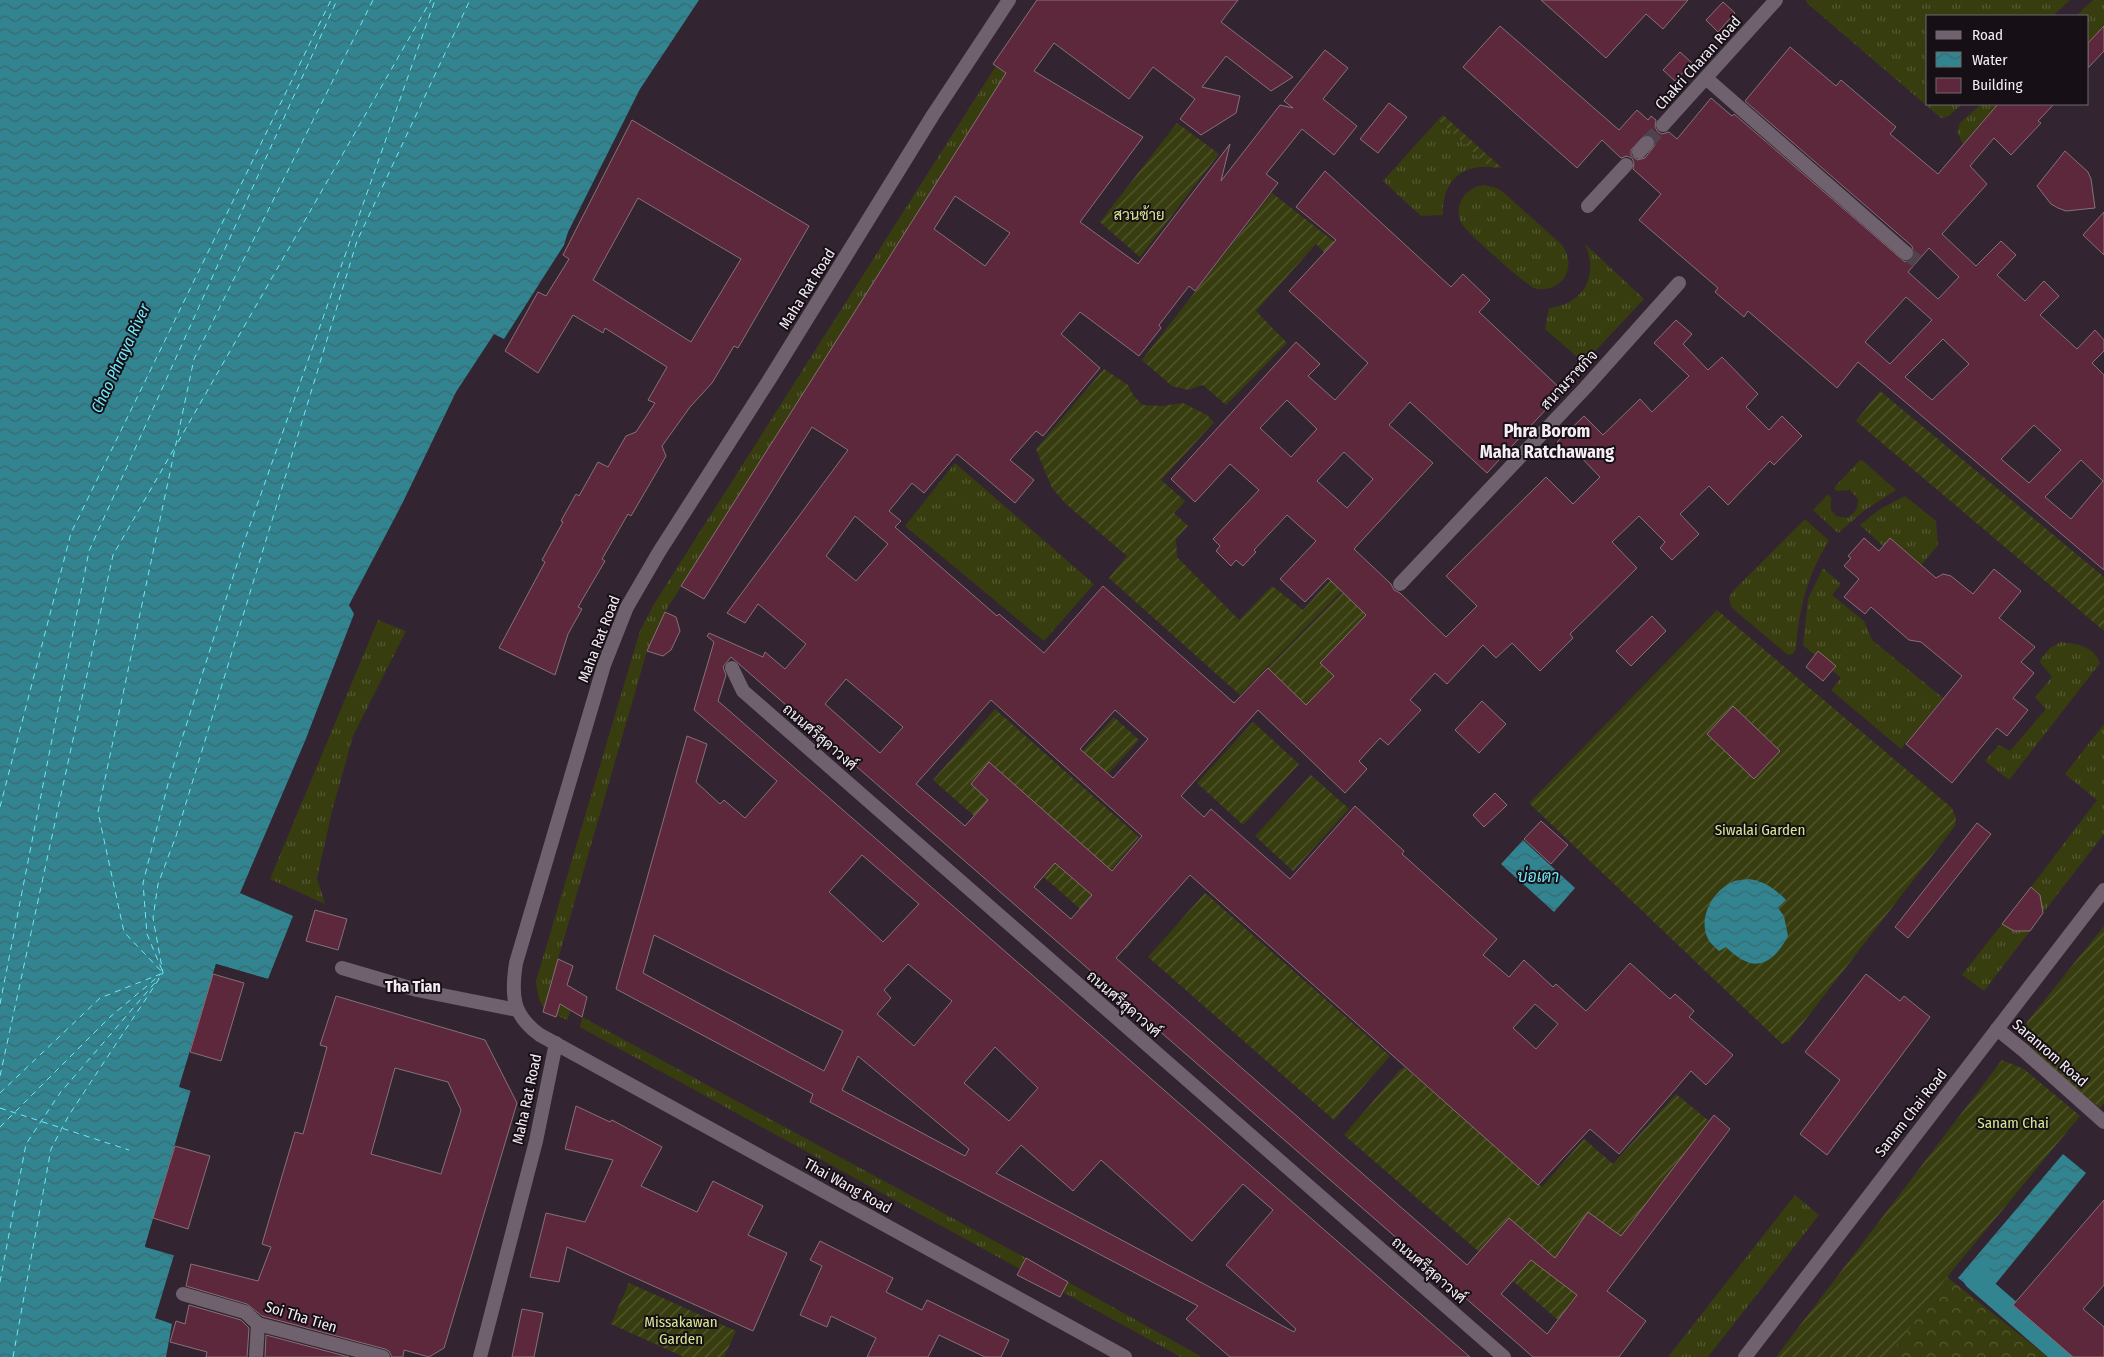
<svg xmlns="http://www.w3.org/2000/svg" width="2104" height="1357" viewBox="0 0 2104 1357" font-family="'Fira Sans Condensed',Sarabun,sans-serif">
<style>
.grass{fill:url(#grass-tufts)}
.forest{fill:url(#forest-crowns)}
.garden{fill:url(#garden-furrows)}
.water{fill:url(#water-waves)}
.pier{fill:#322531}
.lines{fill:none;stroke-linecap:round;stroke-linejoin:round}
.canal{stroke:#318490;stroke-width:21}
.ferry{stroke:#71e9fb;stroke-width:1;stroke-dasharray:6 5;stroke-linecap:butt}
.building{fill:#5d283b;stroke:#867177;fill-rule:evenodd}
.pedestrian-tunnel{stroke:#4f434e;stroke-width:14;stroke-dasharray:14 7;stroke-linecap:butt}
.pedestrian{stroke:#6f616e;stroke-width:14}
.minor{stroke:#6f616e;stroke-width:14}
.tertiary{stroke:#6f616e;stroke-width:14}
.secondary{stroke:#6f616e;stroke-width:14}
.labels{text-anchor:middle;stroke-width:4;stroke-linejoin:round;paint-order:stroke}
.street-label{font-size:15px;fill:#f5ecf4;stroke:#161016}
.park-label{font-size:15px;fill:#d8e791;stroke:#161016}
.water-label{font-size:16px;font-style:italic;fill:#71e9fb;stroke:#161016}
.neighbourhood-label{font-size:16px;font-weight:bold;fill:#f5ecf4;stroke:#161016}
.quarter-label{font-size:18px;font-weight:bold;fill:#f5ecf4;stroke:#161016}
</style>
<defs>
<pattern id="grass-tufts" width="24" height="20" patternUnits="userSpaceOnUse" patternTransform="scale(1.25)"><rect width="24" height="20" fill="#373d0f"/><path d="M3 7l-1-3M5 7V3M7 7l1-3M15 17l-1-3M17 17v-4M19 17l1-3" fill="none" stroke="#555933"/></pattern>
<pattern id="forest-crowns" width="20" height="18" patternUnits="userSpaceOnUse" patternTransform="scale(1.25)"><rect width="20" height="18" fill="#373d0f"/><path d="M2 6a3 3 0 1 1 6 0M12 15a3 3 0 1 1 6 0" fill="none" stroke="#555933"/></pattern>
<pattern id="garden-furrows" width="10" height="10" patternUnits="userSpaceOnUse" patternTransform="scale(1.25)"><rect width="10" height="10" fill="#373d0f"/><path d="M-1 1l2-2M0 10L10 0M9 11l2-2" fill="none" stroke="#555933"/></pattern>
<pattern id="water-waves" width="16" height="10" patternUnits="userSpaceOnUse" patternTransform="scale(1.25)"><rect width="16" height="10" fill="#318490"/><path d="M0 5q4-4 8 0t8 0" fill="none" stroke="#3c6970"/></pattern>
</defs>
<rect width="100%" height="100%" fill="#322531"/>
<g class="grass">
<polygon points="1806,0 2070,0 2053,16 1928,16 1928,104 1962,104 1949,116 1941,118 1807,3"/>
<polygon points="2093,0 2104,0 2104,26 2088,43 2088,16 2076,16"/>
<path d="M996,66l10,7 -341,539 -18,39 -100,346 24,14 -4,9c-24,-12 -28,-11 -31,-39l104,-350 14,-27z"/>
<polygon points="1981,104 1998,104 1963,144 1957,132 1960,123"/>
<path d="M1438,120l52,47c-32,-2 -48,18 -47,48l-22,1 -38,-35z"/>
<path d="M1484,185l13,3 6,4 59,53c6,9 9,19 4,29 -5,12 -20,18 -32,14 -9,-4 -67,-55 -72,-64 -10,-18 4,-37 22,-39z"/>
<path d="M1585,244l59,55 -60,64 -39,-34 4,-21c35,-4 50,-32 36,-64z"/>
<path d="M1860,460l3,1 33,29 -31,20 -27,23 -25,-23 15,-16 3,4v12l5,6 12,2c8,-6 10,-10 10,-19l-8,-9 -13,1 -3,-3z"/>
<polygon points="955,463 1094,584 1044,641 905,526"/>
<polygon points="1905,496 1936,521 1938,545 1921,565 1890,539 1883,546 1860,525 1880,509"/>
<path d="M1805,519l24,22c-22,33 -30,69 -33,108l-3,5 -5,1 -56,-47 -3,-10 4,-7z"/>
<polygon points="1823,568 1841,584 1832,595 1864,621 1872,640 1943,698 1901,749 1831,690 1841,678 1803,645 1808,599"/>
<polygon points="378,620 406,631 353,736 332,811 317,878 325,904 270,879"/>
<path d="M2061,642c16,2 33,4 39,21l-91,117 -24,-19 14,-16 11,6 36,-42 -11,-12 17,-20 -13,-16 11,-13z"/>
<polygon points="2104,724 2104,834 2043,913 2040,895 2031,887 2097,800 2065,774"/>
<polygon points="2002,924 2014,931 2030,931 1984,991 1962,975"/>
<polygon points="582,1017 1026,1258 1020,1269 580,1027"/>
<polygon points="1795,1195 1819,1215 1708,1357 1668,1357"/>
<polygon points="1068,1282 1202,1357 1181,1357 1063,1292"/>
</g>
<polygon class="forest" points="1947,1277 2048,1357 1888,1357"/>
<g class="garden">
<polygon points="1443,115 1502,168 1490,167 1438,120"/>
<polygon points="1177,123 1219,154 1140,257 1100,222"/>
<polygon points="1272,193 1359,261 1346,274 1316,244 1256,311 1287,343 1226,405 1203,385 1188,390 1172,386 1142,360"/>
<polygon points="1104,369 1128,385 1133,395 1142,405 1162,406 1183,403 1207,415 1214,422 1161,480 1185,501 1174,513 1188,526 1176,539 1177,557 1239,620 1272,586 1303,610 1355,553 1368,564 1240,695 1109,578 1127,556 1066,504 1052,488 1036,449"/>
<polygon points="1880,391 2104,577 2104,631 1856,421"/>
<polygon points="1343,592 1366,615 1320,663 1334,676 1306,705 1268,668"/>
<polygon points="1717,610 1952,808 1956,818 1955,826 1789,1041 1782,1044 1529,803"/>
<polygon points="995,709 1139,837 1094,890 1135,938 1126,949 933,780"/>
<polygon points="1114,717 1139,740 1104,778 1079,755"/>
<polygon points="1253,722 1299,764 1243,825 1197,783"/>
<polygon points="1311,775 1349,809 1293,871 1255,836"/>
<polygon points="1205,893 1390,1056 1334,1120 1148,957"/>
<polygon points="2104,926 2104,1103 2100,1108 2063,1078 2025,1041 2027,1022"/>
<polygon points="2002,1060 2024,1069 2080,1116 1947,1277 1888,1357 1776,1357"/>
<polygon points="1404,1067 1542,1187 1584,1139 1613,1164 1676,1094 1709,1121 1558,1320 1344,1135 1400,1070"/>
<polygon points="629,1283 736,1331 724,1357 684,1357 611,1324"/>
</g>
<g class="water">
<polygon points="0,0 699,0 640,89 568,232 564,245 504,339 494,334 456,392 402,504 349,605 354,614 305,741 240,893 293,916 268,979 216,964 180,1086 191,1090 145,1246 174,1255 155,1318 172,1324 166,1357 0,1357"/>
<polygon points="1523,840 1575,888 1554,912 1501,864"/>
<path d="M1747,879c16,1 28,10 39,21l-8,8 6,8 4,20c-17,32 -36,37 -62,11l-7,4c-3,-3 -7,-6 -9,-9 -14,-20 1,-50 22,-60 4,-2 10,-2 15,-3z"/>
<polygon points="2063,1154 2086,1173 1984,1298 1958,1278"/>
</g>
<polygon class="pier" points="216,964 268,979 268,982 217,967 183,1085 192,1088 193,1091 148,1245 175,1253 176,1256 145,1247 191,1091 179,1087"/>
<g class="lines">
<polyline class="canal" points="1980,1272 1974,1279 2064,1357"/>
<g class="ferry">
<polyline points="178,442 431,0"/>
<polyline points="0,807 71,533 331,0"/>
<polyline points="162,970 147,934 143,883 169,780 243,545 435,0"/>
<polyline points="0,1004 89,551 337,0"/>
<polyline points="0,1076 113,555 175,447"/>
<polyline points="0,1093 100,998 163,973 124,932 98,812 194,359 373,0"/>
<polyline points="0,1108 129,1150"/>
<polyline points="0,1127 110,1017 160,975"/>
<polyline points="0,1282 26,1144 60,1093 159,978"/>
<polyline points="13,1357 51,1149 69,1115 163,973 153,918 158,884 176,836 357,241 470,0"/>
</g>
</g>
<g class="building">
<path d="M1037,0h201l-17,22 72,55 -22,14 -45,-35 -24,31 38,9 -4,17 -35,22 -21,-16 15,-20 -42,-32 -24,32 -75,-56 -20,28 109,66 -63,85 58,42 92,-120 -9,37 59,-76 13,3 -9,-7 41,-51 23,18 -25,31 34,27 -23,29 -32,-26 -36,45 12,9 -83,108 -6,-5 -30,39 2,3 -22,28 -59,-44 -19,22 39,34 -57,68 -7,-5 -26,29 24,20 -19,23 -58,-49 -33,39 -12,-10 -23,28 12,10 -6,6 102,89 2,-2 45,39 59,-67 131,117 34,-35 38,37 28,-29 -14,-13 46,-48 -38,-37 -23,24 -25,-23 36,-38 -29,-26 -33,35 2,2 -13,14 -7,-6 -5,6 -15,-15 4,-5 -7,-7 46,-49 -29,-26 -35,38 -24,-23 125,-137 24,22 -12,12 27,24 33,-37 -79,-72 47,-51 -40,-33 29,-36 126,116 12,-13 27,26 -11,12 84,79 -76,82 -77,-71 -21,23 44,38 -79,86 37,35 3,6 6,3 46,44 31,-31 -31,-30 100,-99 27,27 27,-27 -25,-26 -4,5 -14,-14 27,-26 19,19 37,-36 12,13 37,-36 -35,-33 22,-23 16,14 -9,10 25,26 14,-13 36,37 -12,13 23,23 13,-14 20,20 -28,29 -4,-4 -42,44 -19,-19 -29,28 19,20 -27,26 -12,-12 5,-6 -26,-26 -27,26 25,26 -67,66 3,4 -33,33 -28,-28 -16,15 -13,-13 -36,39 -12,-11 -25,27 11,10 -33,35 -8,-7 -21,23 8,8 -22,24 -87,-83 -77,86 23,21 7,-8 79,70 65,-73 49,45 -2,3 95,85 -14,16 26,22 15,-17 29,27 3,-3 30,27 44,-48 40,36 5,-5 19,17 -5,6 44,38 -27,30 -15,-14 -72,83 -29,-25 -52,56 -348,-310 -74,83 351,307 42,-47 46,40 33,-46 33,24 93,-121 16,14 -123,162 39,30 -27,36h-86l-802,-700 -8,10 3,8 -8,26 752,656h-240l-44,-38 12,-13 -388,-204 3,-8 -197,-105 71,-253 20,8 -11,38 24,22 4,-4 21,18 32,-37 -83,-71 20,-68 -7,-6 2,-3 54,24 2,-5 20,17 21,-25 -48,-40 -13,19 -18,-10 121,-163 -36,-23 -108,172 -23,-13 325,-513 -13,-9zM955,196l55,37 -25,33 -51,-37zM1287,400l30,29 -26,28 -31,-29zM1344,452l29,27 -26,29 -30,-27zM855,516l33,28 -32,37 -30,-25zM846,679l57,48 -23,26 -55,-49zM991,700l151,136 -30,35 -123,-109 -18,22 17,16 -23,26 -49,-42zM1115,710l33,29 -35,39 -33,-29zM862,855l57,49 -36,38 -54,-50zM1055,863l37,32 -21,24 -37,-32zM654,935l189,96 -19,40 -181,-98zM908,964l44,37 -38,45 -37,-32 14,-16 -7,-8zM1535,1004l23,20 -22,25 -23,-21zM995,1047l43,41 -29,33 -45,-38zM858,1056l111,93 -4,7 -123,-66zM1021,1145l52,46 28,-31 91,81 51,-57 30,26 -47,55 70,64 -2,3 -298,-159zM1531,1260l46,35 -30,39 -46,-40z"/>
<polygon points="1541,0 1688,0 1663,29 1646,14 1606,58"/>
<polygon points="1723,2 1735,13 1718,32 1706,20"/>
<path d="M1500,26l119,104 18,-20 11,10 3,-4 5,4 -1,7 3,5 4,2 7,-2 8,7 34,-41 21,18 2,-2 171,148 7,-3 2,-4 -2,-9 -167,-145 45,-54 46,39 5,-6 55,47 -6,7 48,40 60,-70h56l-16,17 3,2 -30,32 -17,-17 -24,28 17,18 -45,50 34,32 25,-25 15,14 -19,20 28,26 19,-20 15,15 -19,19 37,34 18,-19 9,10v11l-12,12 12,12v195l-246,-208 -21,26 -89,-77 -4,6 -29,-25 3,-4 -79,-68 22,-26 -28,-25 1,-6 -2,-5 -5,-2 -6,2 -19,-18 -25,28 -114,-101zM1645,135l8,2 2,8 -10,13 -8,2 -6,-5v-5zM1929,248l30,29 -21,22 -30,-27zM1906,297l26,23 -42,44 -25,-22zM1943,339l26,25 -37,36 -27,-23zM2034,425l27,25 -32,33 -28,-24zM2081,460l22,21 -32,38 -26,-22z"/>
<polygon points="2104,26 2104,51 2088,68 2088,43"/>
<polygon points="1680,52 1692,63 1675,81 1663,70"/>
<polygon points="1389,103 1407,117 1378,153 1360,139"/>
<path d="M632,120l177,106 -71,122 -4,-2 -22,37 -22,24 -28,39 4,10 -35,60 -3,-2 -26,45 3,2 -27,46 4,2 -14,25 -13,41 -56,-27 46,-86 -3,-2 21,-38 -2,-1 15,-27 3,2 19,-34 10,5 18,-31 10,-4 19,-29 -7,-3 19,-33 -62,-39 -2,5 -30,-18 -35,58 -33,-22 33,-59 8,4 23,-37 -6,-4zM638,198l103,61 -50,83 -98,-62z"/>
<polygon points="2065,151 2088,172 2091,179 2095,208 2066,211 2058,208 2051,204 2037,186"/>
<polygon points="2104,212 2104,255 2083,235"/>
<polygon points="1864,538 1879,551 1890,538 1936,578 1943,574 1951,576 1973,594 1994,569 2021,591 1999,618 2035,647 2021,662 2034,673 2013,698 2028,710 2007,736 1997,728 1952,783 1906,744 1962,676 1921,642 1909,640 1871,607 1865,614 1844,597 1859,579 1844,566 1851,558 1848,556"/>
<polygon points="665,612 676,617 680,631 671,650 663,656 647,651"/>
<polygon points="1652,616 1666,631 1631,666 1616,651"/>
<polygon points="1818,651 1836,666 1823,681 1806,667"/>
<polygon points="1482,701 1506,724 1479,753 1455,730"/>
<polygon points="1733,706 1780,751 1754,779 1707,734"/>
<polygon points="1495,793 1507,805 1484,827 1473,815"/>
<polygon points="1541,821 1568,845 1551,864 1524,839"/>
<polygon points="1977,823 1991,834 1908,938 1895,927"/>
<polygon points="2031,887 2040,895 2043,913 2030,931 2014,931 2002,924"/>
<polygon points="315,910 347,919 338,950 306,941"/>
<polygon points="558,959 573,966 567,985 587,997 582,1017 560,1004 556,1017 543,1012"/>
<polygon points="213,974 244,983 221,1061 190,1052"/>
<polygon points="1866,974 1900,1001 1904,996 1930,1017 1827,1155 1800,1134 1840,1080 1805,1052"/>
<path d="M336,996l149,44 32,63 -73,245 -15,9 -25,-7 -1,7h-11l-3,-6 -4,-2 -123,-33 -15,-12 -61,-18 5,-22 67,17 13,-34 -9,-3 33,-112 8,2 24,-87 -7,-2zM395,1068l53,14 13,28 -20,64 -70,-20z"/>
<polygon points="576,1106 610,1122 612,1120 662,1147 641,1186 697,1212 713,1181 763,1206 748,1235 787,1253 753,1331 567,1247 559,1282 530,1277 546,1213 585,1222 613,1160 565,1149"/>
<polygon points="175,1146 210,1156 188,1229 153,1218"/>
<polygon points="2104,1200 2104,1285 2083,1309 2104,1327 2104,1357 2073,1357 2013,1305"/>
<polygon points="820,1241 893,1278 886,1292 922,1310 927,1300 1009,1340 1001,1357 985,1357 939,1335 928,1357 867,1357 876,1338 831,1316 827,1327 800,1315 822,1266 810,1260"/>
<polygon points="1026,1258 1068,1282 1060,1297 1017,1275"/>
<polygon points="189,1305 241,1320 249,1328 247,1357 206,1357 207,1352 170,1342 176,1321 185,1324"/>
<polygon points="522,1309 543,1313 534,1357 512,1357"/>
<polygon points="266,1335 349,1357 265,1357"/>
</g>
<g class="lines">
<g class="pedestrian-tunnel">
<polyline points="1647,143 1663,125"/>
<polyline points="1906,253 1917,261"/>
</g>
<g class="pedestrian">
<polyline points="1707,79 1906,253"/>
<polyline points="1663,125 1776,0"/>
<polyline points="1639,152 1647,143"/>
<polyline points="1588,206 1626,165"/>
<polyline points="1400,584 1586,387 1679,283"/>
<polyline points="732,668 743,691 1504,1357"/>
<polyline points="342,968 417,990 517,1010"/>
</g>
<g class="minor">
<polyline points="1997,1029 2023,1050 2104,1122"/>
<polyline points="183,1294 245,1312 258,1324 383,1357"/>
<polyline points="256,1357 258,1324"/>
</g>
<g class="tertiary">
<path d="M1009,0l-76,115 -162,262 -112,175 -32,55 -23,58 -88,298c-5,32 -4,52 24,72l585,322"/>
<polyline points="480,1357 536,1141 556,1043"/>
</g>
<polyline class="secondary" points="1745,1357 2104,890"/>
</g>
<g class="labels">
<g class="street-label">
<text transform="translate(1698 63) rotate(-48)" y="5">Chakri Charan Road</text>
<text transform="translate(807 289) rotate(-58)" y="5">Maha Rat Road</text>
<text transform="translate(1569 380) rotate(-47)" y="5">สนามราชกิจ</text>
<text transform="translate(599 639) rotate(-69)" y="5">Maha Rat Road</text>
<text transform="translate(820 737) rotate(41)" y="5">ถนนศรีสุดาวงศ์</text>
<text transform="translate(1124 1004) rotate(41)" y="5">ถนนศรีสุดาวงศ์</text>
<text transform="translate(2050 1053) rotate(41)" y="5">Saranrom Road</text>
<text transform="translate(527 1099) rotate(-78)" y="5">Maha Rat Road</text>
<text transform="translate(1911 1113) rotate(-52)" y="5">Sanam Chai Road</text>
<text transform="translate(848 1186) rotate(29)" y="5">Thai Wang Road</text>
<text transform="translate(1429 1270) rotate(41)" y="5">ถนนศรีสุดาวงศ์</text>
<text transform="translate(301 1317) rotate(17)" y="5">Soi Tha Tien</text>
</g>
<g class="park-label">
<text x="1139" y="220">สวนซ้าย</text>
<text x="1760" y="835">Siwalai Garden</text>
<text x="2013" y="1128">Sanam Chai</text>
<text x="681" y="1327">Missakawan<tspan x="681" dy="17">Garden</tspan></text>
</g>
<g class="water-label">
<text transform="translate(120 358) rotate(-65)" y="6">Chao Phraya River</text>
<text x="1538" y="882">บ่อเตา</text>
</g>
<g class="neighbourhood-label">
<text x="413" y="992">Tha Tian</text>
</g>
<g class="quarter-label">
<text x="1547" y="437">Phra Borom<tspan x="1547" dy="21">Maha Ratchawang</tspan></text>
</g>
</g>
<rect x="1926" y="15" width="162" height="90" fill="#161016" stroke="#6f686f"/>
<rect x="1936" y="31" width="25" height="8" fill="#6f616e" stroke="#6f686f"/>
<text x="1972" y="40" font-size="15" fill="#f5ecf4">Road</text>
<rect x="1936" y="52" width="25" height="15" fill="url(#water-waves)" stroke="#6f686f"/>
<text x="1972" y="65" font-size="15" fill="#f5ecf4">Water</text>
<rect x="1936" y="78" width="25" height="15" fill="#5d283b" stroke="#6f686f"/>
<text x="1972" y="90" font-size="15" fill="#f5ecf4">Building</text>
</svg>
